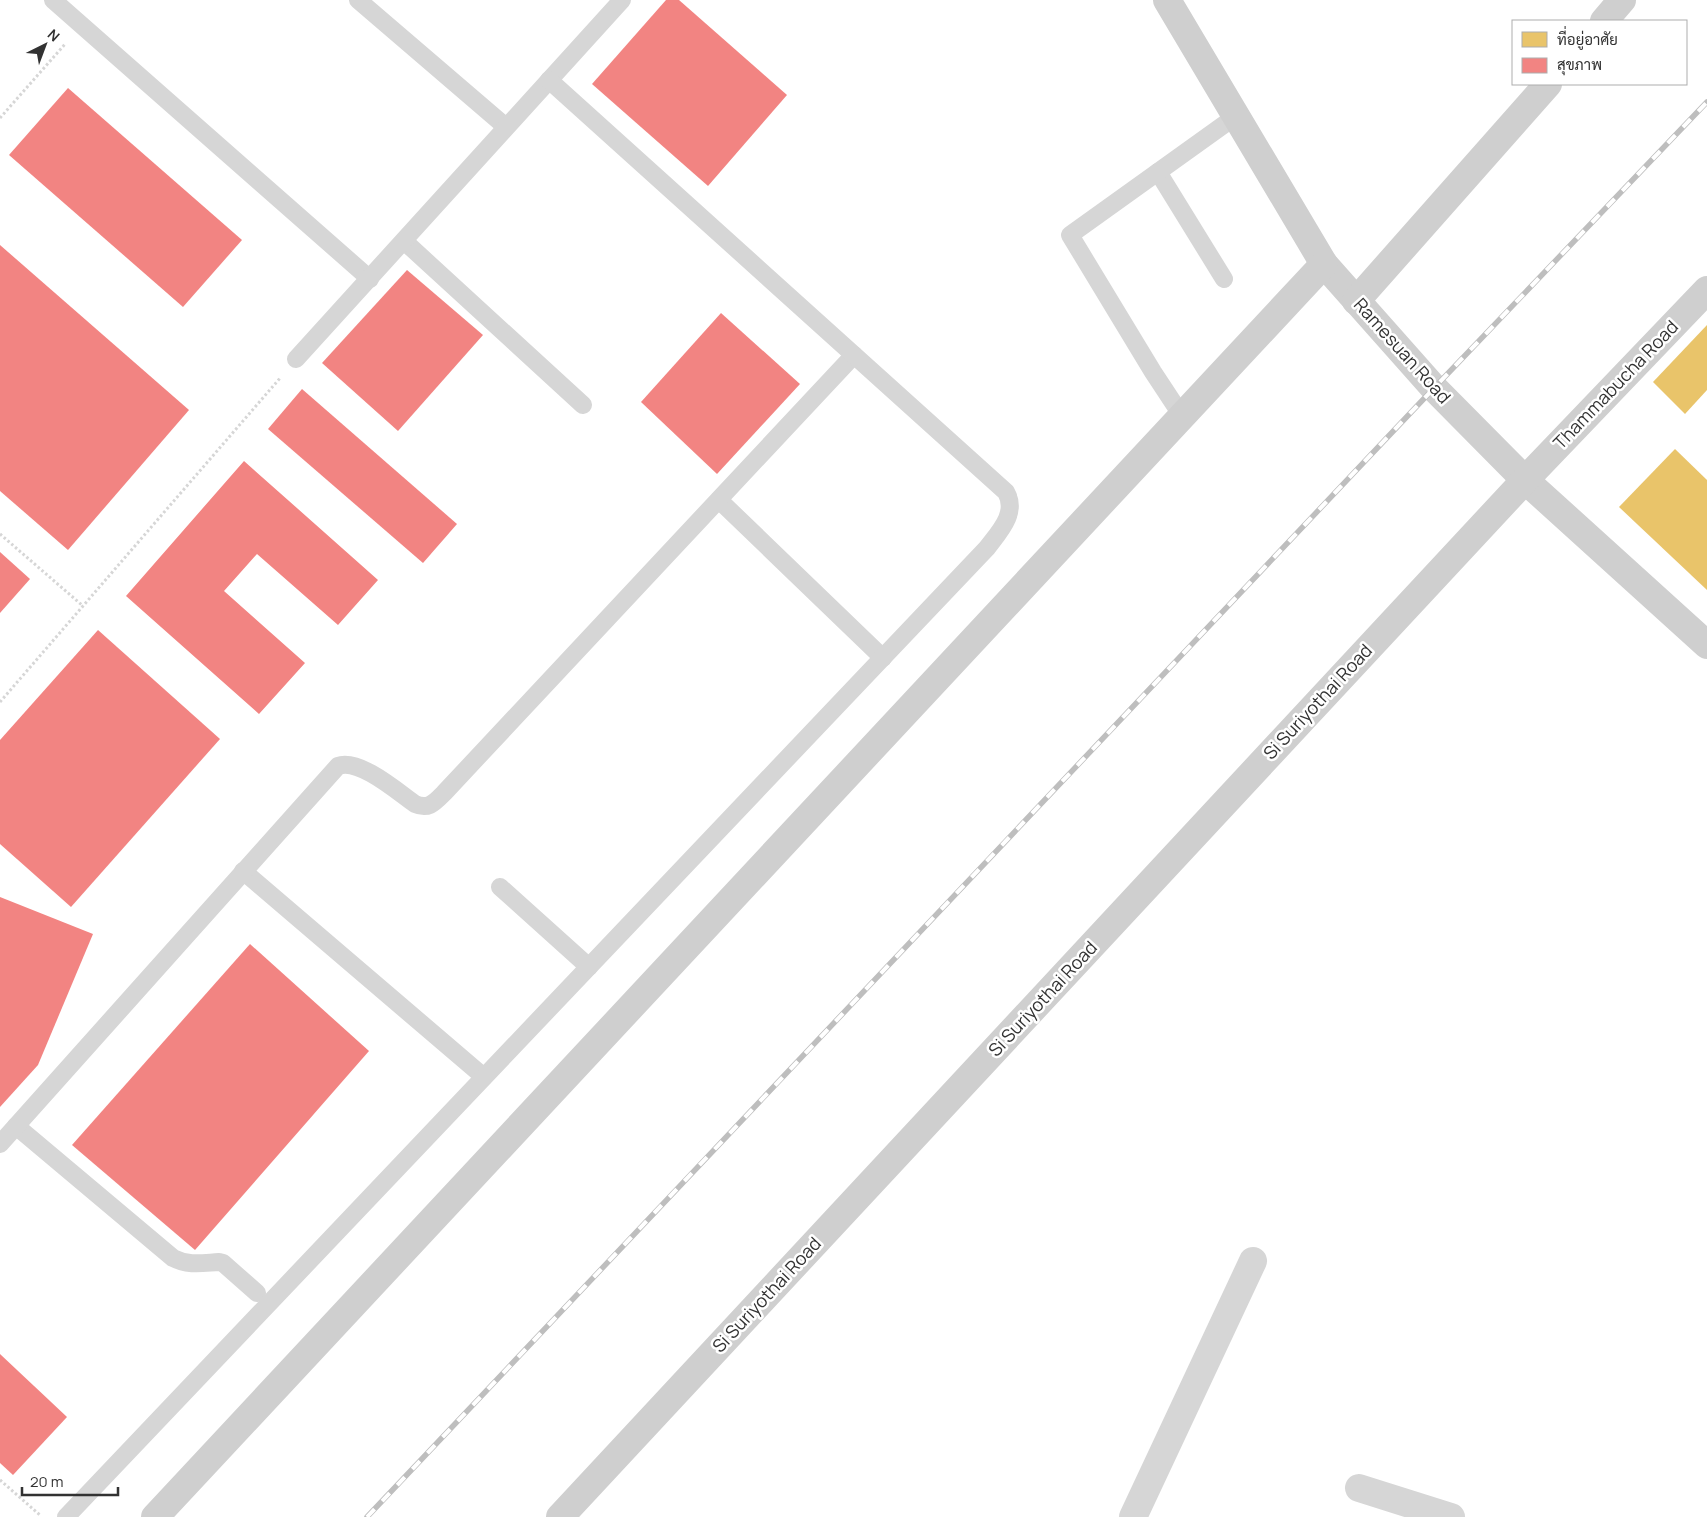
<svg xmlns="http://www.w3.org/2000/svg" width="1707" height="1517" viewBox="0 0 1707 1517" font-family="Manrope,Sarabun,sans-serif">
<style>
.homes{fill:#e9c46a}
.health{fill:#f28482}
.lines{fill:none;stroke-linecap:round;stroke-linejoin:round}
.path{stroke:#d6d6d6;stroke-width:3;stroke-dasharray:2.5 2.5;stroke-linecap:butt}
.lane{stroke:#d6d6d6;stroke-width:18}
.street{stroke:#d6d6d6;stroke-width:28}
.secondary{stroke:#cfcfcf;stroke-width:28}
.rail-casing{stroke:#bebebe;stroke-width:5.5}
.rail{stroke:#fff;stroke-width:4;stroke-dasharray:11;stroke-linecap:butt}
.labels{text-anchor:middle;stroke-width:5;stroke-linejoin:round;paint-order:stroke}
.street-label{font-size:18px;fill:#323232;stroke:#fff}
</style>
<rect width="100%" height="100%" fill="#fff"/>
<g class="homes">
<polygon points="1707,325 1707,390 1685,414 1653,382"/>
<polygon points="1675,449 1707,480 1707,590 1619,507"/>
</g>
<g class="health">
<polygon points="666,0 679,0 787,95 708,186 592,84"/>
<polygon points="68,88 242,240 183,307 9,155"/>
<polygon points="0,245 189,410 68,550 0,491"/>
<polygon points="407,270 483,335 398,431 322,363"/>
<polygon points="721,313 800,384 717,474 641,402"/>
<polygon points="302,389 457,524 423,563 268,429"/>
<polygon points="244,461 378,580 338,625 257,554 224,591 305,663 259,714 126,596"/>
<polygon points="0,552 30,579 0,613"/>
<polygon points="98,630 220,739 71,907 0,844 0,740"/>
<polygon points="0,897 93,934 38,1065 0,1107"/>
<polygon points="250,944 369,1051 195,1250 72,1145"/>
<polygon points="0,1354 67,1417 13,1475 0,1463"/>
</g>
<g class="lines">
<g class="path">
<polyline points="0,118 66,43"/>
<polyline points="0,534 83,606"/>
<polyline points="0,702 281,377"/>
<polyline points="0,1480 41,1516"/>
</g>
<g class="lane">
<polyline points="53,0 370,279"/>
<polyline points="358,0 506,127"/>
<polyline points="1158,172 1224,279"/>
<polyline points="404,241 583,405"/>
<polyline points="296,359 622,0"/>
<polyline points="1182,416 1153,372 1070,235 1236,116"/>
<polyline points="719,500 883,658"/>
<polyline points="243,871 484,1077"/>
<polyline points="500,887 589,967"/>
<path d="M16,1126l157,132c16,8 29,5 46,4l4,1 34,30"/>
<path d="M0,1144l338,-378c21,-8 60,26 77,38 14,6 20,-2 29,-11l410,-438"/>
<path d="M66,1517l921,-969c12,-16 31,-35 19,-56l-457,-412"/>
</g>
<g class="street">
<polyline points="1359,1488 1451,1517"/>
<polyline points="1133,1517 1253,1261"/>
</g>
<g class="secondary">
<polyline points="1167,0 1324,264 1434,388 1525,480 1707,645"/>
<polyline points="1604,21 1622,0"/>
<polyline points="1356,301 1548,84"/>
<polyline points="155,1517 1324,264"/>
<polyline points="560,1517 1525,480 1707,290"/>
</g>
<defs>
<polyline id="rail" points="367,1517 1434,388 1707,102"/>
</defs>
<use href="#rail" class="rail-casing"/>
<use href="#rail" class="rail"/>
</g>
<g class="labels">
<g class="street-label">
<text transform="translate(1402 351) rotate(48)" y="6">Ramesuan Road</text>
<text transform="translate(1616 385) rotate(-46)" y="6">Thammabucha Road</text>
<text transform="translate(1318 702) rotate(-47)" y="6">Si Suriyothai Road</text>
<text transform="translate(1043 999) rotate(-47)" y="6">Si Suriyothai Road</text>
<text transform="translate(767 1295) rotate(-47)" y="6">Si Suriyothai Road</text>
</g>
</g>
<rect x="1512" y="20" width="175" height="65" fill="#ffffff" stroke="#adadad"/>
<rect x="1522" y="32" width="25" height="15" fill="#e9c46a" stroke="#adadad"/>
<text x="1557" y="45" font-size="15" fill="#323232">ที่อยู่อาศัย</text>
<rect x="1522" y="58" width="25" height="15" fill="#f28482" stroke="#adadad"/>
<text x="1557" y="70" font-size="15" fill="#323232">สุขภาพ</text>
<g transform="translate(45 45) rotate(42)" stroke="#ffffff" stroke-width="4" paint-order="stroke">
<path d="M0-4L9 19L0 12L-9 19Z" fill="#323232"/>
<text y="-8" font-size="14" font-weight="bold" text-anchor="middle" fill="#323232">N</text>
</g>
<path d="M22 1487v8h96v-8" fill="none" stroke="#323232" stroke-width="2.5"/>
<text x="30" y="1487" font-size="15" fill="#323232" stroke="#ffffff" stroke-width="4" paint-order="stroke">20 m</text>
</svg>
